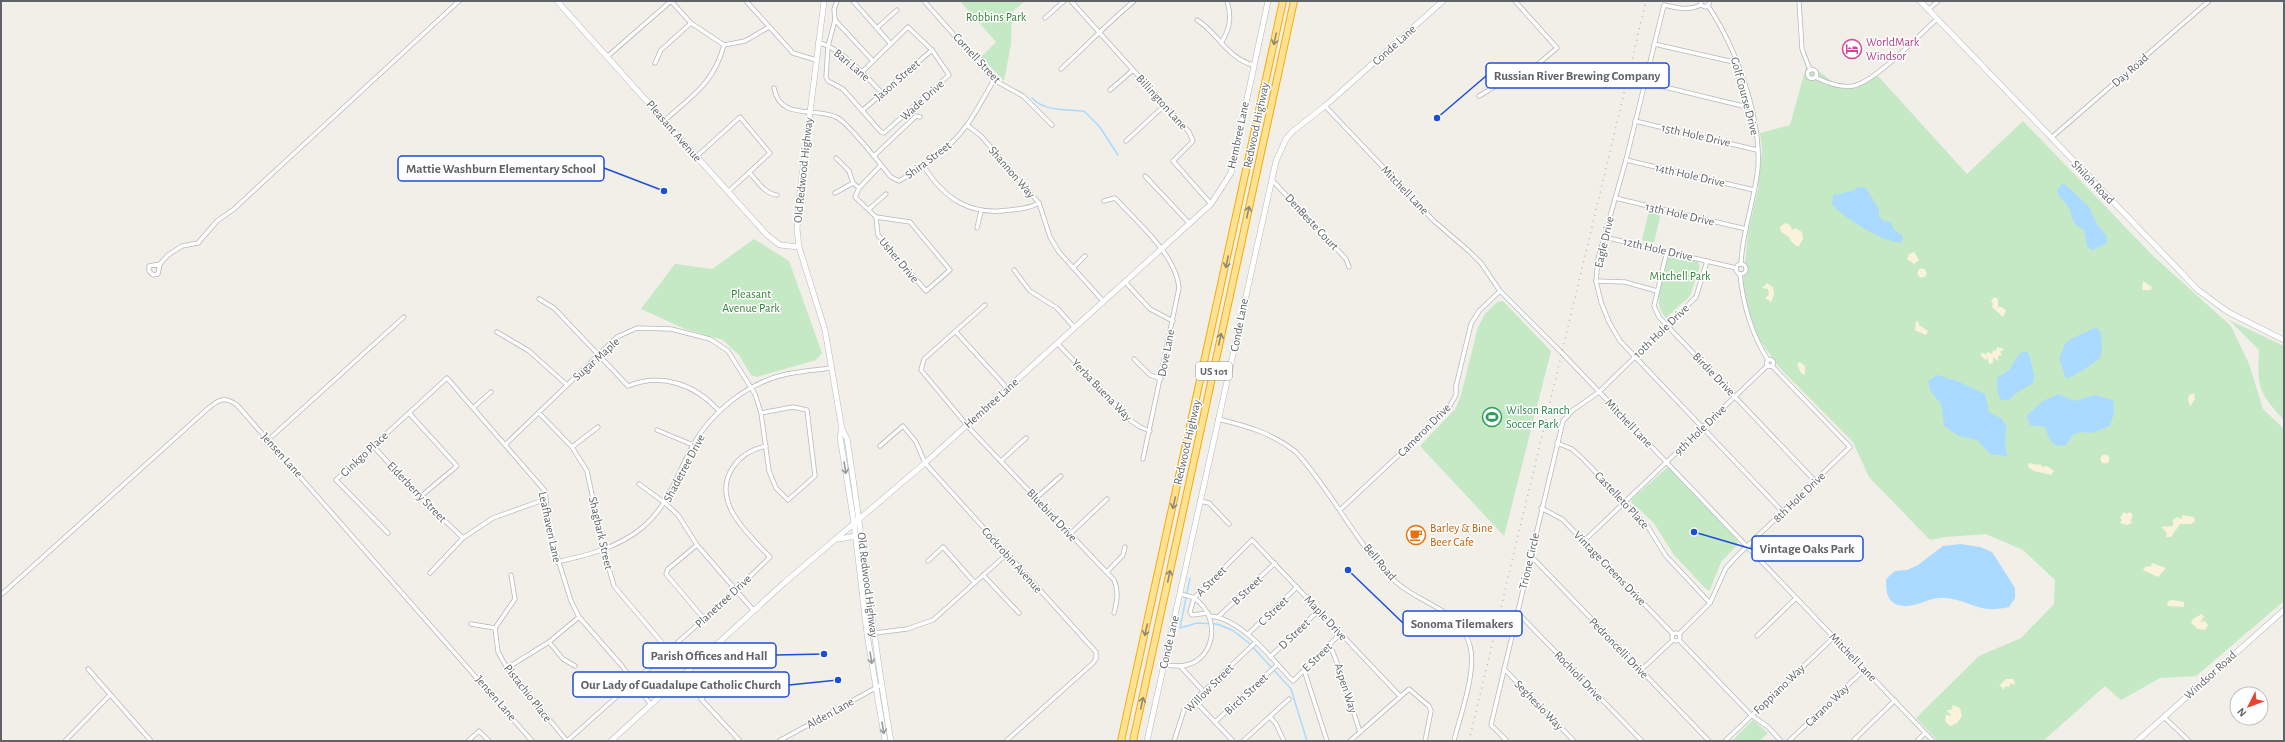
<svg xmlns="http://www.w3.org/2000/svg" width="2285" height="742" viewBox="0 0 2285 742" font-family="'Alegreya Sans',sans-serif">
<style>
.green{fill:#c5e8c5}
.sand{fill:#fbf3d9}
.water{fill:#aadaff}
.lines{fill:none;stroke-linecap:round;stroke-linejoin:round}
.stream{stroke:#aadaff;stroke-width:1.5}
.street-casing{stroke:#b5b8bc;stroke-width:5}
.secondary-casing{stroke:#b6babf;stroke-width:6}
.highway-casing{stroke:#f9ab00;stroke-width:8}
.street{stroke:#fff;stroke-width:3.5}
.secondary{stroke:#fff;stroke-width:5}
.highway{stroke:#fde293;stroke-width:6}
.rail{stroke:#b6b7b8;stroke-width:1.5;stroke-dasharray:1 5;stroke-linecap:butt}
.oneway{stroke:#8e8975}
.oneway2{stroke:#979a9d}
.labels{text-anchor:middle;stroke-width:3;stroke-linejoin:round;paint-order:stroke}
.shield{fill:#fff;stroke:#8f9295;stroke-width:1}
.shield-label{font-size:11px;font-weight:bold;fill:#5f6368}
.park-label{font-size:12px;fill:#348238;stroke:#fff}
.hotel-label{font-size:12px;fill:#b23c85;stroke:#fff;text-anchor:start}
.street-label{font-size:12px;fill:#5f6368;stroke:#fff}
.leisure-label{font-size:12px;fill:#27864d;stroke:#fff;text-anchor:start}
.food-label{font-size:12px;fill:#c56008;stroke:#fff;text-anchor:start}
.leader{fill:none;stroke:#1d4ed8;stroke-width:1.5}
.callout-dot{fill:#1d4ed8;stroke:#fff;stroke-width:1.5}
.callout{fill:#fff;stroke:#1d4ed8;stroke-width:1.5}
.callout-label{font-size:13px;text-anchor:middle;font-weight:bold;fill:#5f6368}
</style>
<rect width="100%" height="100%" fill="#f1efe8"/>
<g class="green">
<polygon points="960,1 1025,1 1012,12 1011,44 1004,81 981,57 996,42"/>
<polygon points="1806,67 1815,68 1840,88 1859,86 1878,76 1967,174 2023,121 2153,256 2231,326 2249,364 2263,409 2284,429 2284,601 2196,676 2160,678 2121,700 2105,686 2043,741 1938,741 1916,718 1979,656 2021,638 2054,604 2055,580 2023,550 1986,534 1945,537 1930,540 1869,477 1853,442 1778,366 1757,336 1745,298 1743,283 1748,233 1758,189 1762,150 1760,133 1790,125"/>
<polygon points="1649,211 1661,213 1654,243 1642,240"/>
<polygon points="754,239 789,261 822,353 816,360 757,377 751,375 739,355 723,340 685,329 641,309 675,264 712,269"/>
<path d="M1672,255l25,6 3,5 -10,30 -24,22c-15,-16 -4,-40 1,-59z"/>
<polygon points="1503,301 1551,351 1504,536 1420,446 1456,408 1461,395 1478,327 1485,314 1497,302"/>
<path d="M2229,320l55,26v74c-25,-27 -27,-32 -25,-70z"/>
<polygon points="1668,467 1737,540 1738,544 1721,562 1710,590 1707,590 1674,555 1654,523 1631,502 1632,499"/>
<polygon points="1753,720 1768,733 1759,741 1732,741"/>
</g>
<g class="sand">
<polygon points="1785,223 1790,225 1792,230 1795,228 1802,232 1803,239 1799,246 1796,246 1790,240 1789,237 1781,232 1780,227"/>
<polygon points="1914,252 1919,260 1914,264 1907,259 1909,254"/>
<circle cx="1922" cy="273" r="4.5"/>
<polygon points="2143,281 2152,287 2151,290 2142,290"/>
<polygon points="1767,283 1773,287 1774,295 1771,302 1765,298 1769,294 1768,289 1762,288"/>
<polygon points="1994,297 1998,299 1998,307 2002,307 2006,311 2003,317 1992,307 1993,304 1991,301"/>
<polygon points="1918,321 1919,325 1928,331 1926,335 1915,330 1916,322"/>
<polygon points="1997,347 2004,349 2000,352 2002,355 1998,356 1998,361 1993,357 1993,363 1989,364 1988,358 1986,360 1981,356 1981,353 1986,354 1988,352 1992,354 1993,350 1996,351"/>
<polygon points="1800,362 1805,366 1805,375 1801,373 1797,364"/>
<polygon points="2194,393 2195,399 2190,406 2188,400 2189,395"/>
<circle cx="2105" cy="459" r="4.5"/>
<polygon points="2029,463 2038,465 2040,464 2043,467 2047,466 2054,471 2051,475 2034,471 2028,467"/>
<polygon points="2124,512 2127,514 2130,512 2132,514 2132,519 2130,520 2132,523 2127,525 2120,523 2122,520 2120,518"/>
<polygon points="2183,515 2194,517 2195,521 2191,524 2180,524 2171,537 2166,537 2167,533 2161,527 2173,526 2173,520 2177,517 2181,519"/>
<polygon points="2152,563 2166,568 2158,577 2143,570 2145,567 2151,566"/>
<polygon points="2172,600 2184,602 2184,607 2167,606 2168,601"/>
<polygon points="2202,614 2204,617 2200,622 2205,621 2208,625 2205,630 2198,629 2191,623 2193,619"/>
<polygon points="2006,679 2013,679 2015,683 2014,685 2011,683 2009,687 2006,686 2003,690 2002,687 1999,686"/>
<polygon points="1953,705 1960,708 1962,716 1957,723 1950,726 1945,721 1946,715 1952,716 1946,710 1951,710"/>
</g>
<g class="water">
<path d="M2061,184l5,1 23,22 8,17 10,13v6l-14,7 -6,-3 -3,-17c-18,-10 -9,-17 -18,-26 -4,-5 -7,-7 -9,-13z"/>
<path d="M1859,187l7,1 13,21v7l5,5 7,1 3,8 9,6 -1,6c-14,4 -61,-26 -70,-38l1,-9 19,-4z"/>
<path d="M2096,327l5,5 1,19 -2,7c-6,6 -30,20 -34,21l-7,-21 6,-14 6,-5z"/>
<polygon points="2025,351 2029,354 2034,374 2033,383 2015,394 2009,400 2001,400 1998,394 1997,378 2009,370 2019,354"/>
<path d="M1937,375l20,6 28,13 4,18 13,7 5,8 -2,11 2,18 -17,-2 -13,-14 -18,-4 -15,-10 -3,-22c-6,-8 -12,-12 -13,-23z"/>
<path d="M2058,394l17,7 19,-6 19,5 1,13 -4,13 -18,7 -11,-1 -7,2 -8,11c-16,4 -17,-8 -21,-18l-15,-2 -4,-9 17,-15z"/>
<path d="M1961,544l19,3 12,5 23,36v10l-6,9c-32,7 -36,-6 -63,-9 -17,-2 -32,12 -48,7 -12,-4 -12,-16 -12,-26l9,-8 12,-1 11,-5 25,-19z"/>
</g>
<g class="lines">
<g class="stream">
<path d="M1032,98c13,14 35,11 52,13l15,15 19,29"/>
<polyline points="1190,578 1180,628 1197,623 1217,624 1232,630 1249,643 1291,689 1307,741"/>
</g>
<defs>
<g id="street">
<polyline points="671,1 691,23 724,45 745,41 769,27"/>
<polyline points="746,1 793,53 816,60"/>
<polyline points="837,1 834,9 835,20 828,46 826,77 828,81 843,89 881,132 884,133 949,75 932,50 908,27 862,72"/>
<polyline points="853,1 890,43"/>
<polyline points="924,1 994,80 1023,96 1052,125"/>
<polyline points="1071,1 1189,132 1193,141 1173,161 1211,204"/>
<polyline points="1701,1 1701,5 1705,7 1709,4 1710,1"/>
<polyline points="1799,1 1802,49 1810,70"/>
<path d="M1701,5c-13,6 -23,3 -37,0l-38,155 -28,99 -2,22 5,21 8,20 11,19 163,171"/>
<path d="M1708,6c28,41 53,111 50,161 -3,33 -16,64 -17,97"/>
<polyline points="1928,10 1938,1"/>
<polyline points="1045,18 1064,1"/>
<polyline points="835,20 873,61"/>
<path d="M1197,20c21,13 30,38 56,45"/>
<polyline points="877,28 897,10"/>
<path d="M818,42c25,8 46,32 64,51"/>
<path d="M1221,43c9,-14 11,-26 6,-42"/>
<polyline points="1654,44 1738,63"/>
<polyline points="608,56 671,1"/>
<polyline points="655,63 661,50 691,23"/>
<path d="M1061,69c25,-23 47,-46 73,-68"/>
<circle cx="1812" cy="74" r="4.5"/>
<path d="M1815,77c12,6 25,11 38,9 22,-4 66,-51 84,-67"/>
<polyline points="1644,82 1751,108"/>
<path d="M774,88c6,34 43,18 64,30 12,7 43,47 53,59l8,4c25,-14 51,-33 68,-56 10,-14 18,-30 27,-45"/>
<polyline points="1110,90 1133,70"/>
<polyline points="1479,96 1504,81 1525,75 1557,48 1515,1"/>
<polyline points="1325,106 1434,221 1470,252 1481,263 1500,291 1562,353 1933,741"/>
<polyline points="863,110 932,50"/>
<path d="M664,121c28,-25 50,-38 60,-76"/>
<polyline points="1635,121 1757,150"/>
<polyline points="967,125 981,136 1039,203 1050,237 1059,252 1103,301"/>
<polyline points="2051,138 2209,1"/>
<polyline points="1126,141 1165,105"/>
<polyline points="874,156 916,116 920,117"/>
<polyline points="696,157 740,117 770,153 728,192"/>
<polyline points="836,158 849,171 853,183 859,188 855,197 876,217"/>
<polyline points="1626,160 1754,190"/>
<path d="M923,165c21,34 47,51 87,45 11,-1 20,-2 29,-7"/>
<path d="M750,173c7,8 15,21 27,22"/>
<polyline points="1145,176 1190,224"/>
<polyline points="1272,180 1346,259 1349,267"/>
<polyline points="859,188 881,165"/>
<polyline points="835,193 853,183"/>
<polyline points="1615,198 1746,229"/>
<path d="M1104,201l11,-3c21,23 62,58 64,90l-36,171"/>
<polyline points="869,209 886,194"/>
<polygon points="876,217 910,222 950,270 926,291 878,235"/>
<polyline points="977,228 981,211"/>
<polyline points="1604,237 1736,268"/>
<polyline points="1667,251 1654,306 1659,317 1815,481"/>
<polyline points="160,264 149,266 149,271 153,275 158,274 160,264 168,255 182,246 198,243 217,221 234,209 262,183 459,1"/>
<circle cx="1741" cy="269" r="5"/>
<polyline points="1073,268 1085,256"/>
<polyline points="1014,270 1030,291 1057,308 1074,327"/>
<path d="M1740,274c3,31 11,59 28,86"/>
<polyline points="1596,281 1625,282 1657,291"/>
<polyline points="1126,283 1150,309 1173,321"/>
<path d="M539,299l15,9 74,78c34,-14 68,-1 91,25"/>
<path d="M985,305l-61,54 -3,11 50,60 143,150c5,11 3,21 0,33"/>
<polyline points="497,332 529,351 567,385"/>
<polyline points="956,332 1007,388"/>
<polyline points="1058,344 1130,420 1140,427 1150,431"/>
<polyline points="1134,359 1150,375 1161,379"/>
<circle cx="1770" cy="363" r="3.5"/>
<polyline points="474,407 491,392"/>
<polyline points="409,413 457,466 420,497"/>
<polyline points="539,413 572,447 587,471 604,551 614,586 669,651"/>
<path d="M1218,419c29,7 54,14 78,33 37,40 60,93 100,130 25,23 65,27 74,64 7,26 -10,69 -16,95"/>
<polyline points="657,430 693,445"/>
<polyline points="268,440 404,317"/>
<polyline points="1557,443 1572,449 1583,459 1648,527 1666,556 1710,603"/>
<polyline points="506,444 617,337 637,328 671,329 710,339 728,351 755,394 761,413 769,471 776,488 788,500 815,476 807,410 793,407 761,413"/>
<polyline points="373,446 420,497 463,538"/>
<polyline points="880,446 903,426 916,442 925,463 1096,652 1096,659 1093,663 1006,741"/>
<polyline points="572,447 598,427"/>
<polyline points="1001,461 1026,438"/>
<polyline points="639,484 665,503 678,515 697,545 754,611"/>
<polyline points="1036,498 1061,476"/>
<polyline points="1200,501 1209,503 1229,524"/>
<polyline points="1541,508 1562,519 1673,634"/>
<polyline points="1340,510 1448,409 1456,395 1456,386 1471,324 1479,311 1500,291"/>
<polyline points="388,533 336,480 447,378 545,491 550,534 571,601 579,617 622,666 651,705"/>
<polyline points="1070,534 1107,499"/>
<polyline points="1584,541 1768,365"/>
<polyline points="697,545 668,569 666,574 704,619"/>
<polyline points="1530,555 1709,741"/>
<polyline points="928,561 943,547 974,582"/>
<path d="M557,562c31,-7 61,-14 86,-35 26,-22 34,-53 50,-82 19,-34 56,-63 94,-71 15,-3 30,-4 45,-6"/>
<polyline points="1107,572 1123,555 1125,547"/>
<polyline points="430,573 463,538 493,518 546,499"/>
<path d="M511,575l4,24 -20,29 3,24 9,16 60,73 166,-148 37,-36c-22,-23 -60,-56 -37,-90 8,-12 19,-18 33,-21"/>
<polyline points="983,575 1019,613"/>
<path d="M1,595l203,-183c12,-10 18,-18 33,-7l295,336"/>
<polyline points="1517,612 1642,741"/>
<polyline points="1208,613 1192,615 1190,612 1194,598 1252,540 1400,696"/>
<path d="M1210,616c32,3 62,43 83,65l48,-48"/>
<polyline points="1218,617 1275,563"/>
<polyline points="471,624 495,628"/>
<circle cx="1676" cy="637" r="4"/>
<polyline points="867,634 907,629 933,620 1007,554"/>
<polyline points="1248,634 1297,587"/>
<polyline points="1679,634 1710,603 1726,568 1737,556 1850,447 1772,366"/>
<polyline points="1757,636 1796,598"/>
<polyline points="1679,640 1751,715 1768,727 1781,741"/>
<polyline points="549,642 563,659 575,666"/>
<polyline points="1330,645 1341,673 1360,732"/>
<polyline points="1270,657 1319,610"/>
<path d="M1163,665c5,0 11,1 16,1 36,-1 44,-49 15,-68 -4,-2 -10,-3 -14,-4"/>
<polyline points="1180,666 1203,691"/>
<polyline points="507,668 549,642 579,617"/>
<polyline points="88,669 151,741"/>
<polyline points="1504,669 1574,741"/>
<polyline points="1304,670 1327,741"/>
<polyline points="1641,670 1673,640"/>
<polyline points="728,675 701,699 740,741"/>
<polyline points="1194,700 1233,741"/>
<polyline points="1270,717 1276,724 1284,741"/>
<polyline points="2164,717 2189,741"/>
<polyline points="1215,722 1277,665"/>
<polyline points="65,741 110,695"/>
<polyline points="468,741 479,731 489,741"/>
<polyline points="779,741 881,685"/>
<polyline points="1174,741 1184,710 1256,642"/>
<polyline points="1243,741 1289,699"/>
<polyline points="1350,741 1409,689 1429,706 1431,711 1425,741"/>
<polyline points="1507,741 1491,725 1563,421 1573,410 1599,392 1696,297 1707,261"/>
<polyline points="1725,741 1834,637"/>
<polyline points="1789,741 1865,669"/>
<polyline points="1853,741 1895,700"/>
<polyline points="1917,741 1925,733"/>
</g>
<g id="secondary">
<polyline points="557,1 767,235 780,245 799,247"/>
<path d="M824,1l-24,191 -3,37 2,18 26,83 17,99 5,10c16,100 26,202 44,302"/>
<polyline points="1920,1 2198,290 2228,312 2284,340"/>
<polyline points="842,429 840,437 854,523 867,634 885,741"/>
<polyline points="839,539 856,536"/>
<polyline points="611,741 784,583 925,463 1211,204 1231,173 1268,1"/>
<polyline points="1147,741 1276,161 1286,139 1293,131 1325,106 1443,1"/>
<polyline points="2137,741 2284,610"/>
</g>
<g id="highway">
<polyline points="1121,741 1283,1"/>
<polyline points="1133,741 1294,1"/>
</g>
</defs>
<use href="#street" class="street-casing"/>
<use href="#secondary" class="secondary-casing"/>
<use href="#highway" class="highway-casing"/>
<use href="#street" class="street"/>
<use href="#secondary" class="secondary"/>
<use href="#highway" class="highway"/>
<polyline class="rail" points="1469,741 1646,1"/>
</g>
<defs><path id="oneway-shaft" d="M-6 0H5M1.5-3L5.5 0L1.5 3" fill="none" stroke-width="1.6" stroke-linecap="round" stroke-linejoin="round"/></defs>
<g class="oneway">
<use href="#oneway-shaft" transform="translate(1275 39) rotate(102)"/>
<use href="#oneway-shaft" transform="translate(1248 212) rotate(-78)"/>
<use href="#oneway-shaft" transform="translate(1227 262) rotate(102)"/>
<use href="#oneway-shaft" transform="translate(1220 339) rotate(-78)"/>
<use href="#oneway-shaft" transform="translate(1174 503) rotate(103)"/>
<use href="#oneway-shaft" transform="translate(1169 576) rotate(-78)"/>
<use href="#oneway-shaft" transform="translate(1146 630) rotate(103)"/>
<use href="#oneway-shaft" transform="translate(1142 703) rotate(-78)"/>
</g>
<g class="oneway2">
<use href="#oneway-shaft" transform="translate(845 468) rotate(81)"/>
<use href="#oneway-shaft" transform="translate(871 658) rotate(81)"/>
<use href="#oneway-shaft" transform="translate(883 728) rotate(81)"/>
</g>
<defs>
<symbol id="hotel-ring" viewBox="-11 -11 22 22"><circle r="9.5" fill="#fff" stroke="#d1479c" stroke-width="1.5"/><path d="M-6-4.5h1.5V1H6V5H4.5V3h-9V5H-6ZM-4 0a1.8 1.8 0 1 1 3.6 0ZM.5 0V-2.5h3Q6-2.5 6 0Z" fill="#d1479c"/></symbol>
<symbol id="stadium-ring" viewBox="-11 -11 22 22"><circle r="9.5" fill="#fff" stroke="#2e9e5b" stroke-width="1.5"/><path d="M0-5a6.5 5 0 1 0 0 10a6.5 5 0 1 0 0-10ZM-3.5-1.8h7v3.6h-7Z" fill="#2e9e5b"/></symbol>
<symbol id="cafe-ring" viewBox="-11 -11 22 22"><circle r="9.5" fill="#fff" stroke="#e8710a" stroke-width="1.5"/><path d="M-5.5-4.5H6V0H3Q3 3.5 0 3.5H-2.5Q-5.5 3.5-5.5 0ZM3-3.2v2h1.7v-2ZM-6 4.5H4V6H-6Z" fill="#e8710a"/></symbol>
</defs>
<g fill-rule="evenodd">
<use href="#hotel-ring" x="1841" y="38" width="22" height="22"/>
<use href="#stadium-ring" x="1481" y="406" width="22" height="22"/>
<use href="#cafe-ring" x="1405" y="524" width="22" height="22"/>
</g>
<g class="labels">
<rect class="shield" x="1196" y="362" width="36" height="18" rx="3"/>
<g class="shield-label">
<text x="1214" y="375">US 101</text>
</g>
<g class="park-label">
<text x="996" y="21">Robbins Park</text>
<text x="1680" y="280">Mitchell Park</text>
<text x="751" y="298">Pleasant<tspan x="751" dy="14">Avenue Park</tspan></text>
</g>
<g class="hotel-label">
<text x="1866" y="46">WorldMark<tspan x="1866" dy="14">Windsor</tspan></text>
</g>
<g class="street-label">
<text transform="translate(1394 45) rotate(-42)" y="4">Conde Lane</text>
<text transform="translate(977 58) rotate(47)" y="4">Cornell Street</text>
<text transform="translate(852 65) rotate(40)" y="4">Bari Lane</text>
<text transform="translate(2130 70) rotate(-41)" y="4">Day Road</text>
<text transform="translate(897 80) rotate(-41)" y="4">Jason Street</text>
<text transform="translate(1745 96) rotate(75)" y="4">Golf Course Drive</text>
<text transform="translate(922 100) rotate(-42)" y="4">Wade Drive</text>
<text transform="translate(1162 102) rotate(48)" y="4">Billington Lane</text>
<text transform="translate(1256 125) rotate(-78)" y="4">Redwood Highway</text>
<text transform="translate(674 131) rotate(49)" y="4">Pleasant Avenue</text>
<text transform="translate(1238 135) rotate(-78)" y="4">Hembree Lane</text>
<text transform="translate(1696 135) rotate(13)" y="4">15th Hole Drive</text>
<text transform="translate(928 160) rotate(-37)" y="4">Shira Street</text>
<text transform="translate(803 170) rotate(-84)" y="4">Old Redwood Highway</text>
<text transform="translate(1012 172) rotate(49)" y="4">Shannon Way</text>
<text transform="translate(1690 175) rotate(13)" y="4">14th Hole Drive</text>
<text transform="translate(2093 182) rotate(46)" y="4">Shiloh Road</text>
<text transform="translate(1405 190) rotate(46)" y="4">Mitchell Lane</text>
<text transform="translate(1680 214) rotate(13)" y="4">13th Hole Drive</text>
<text transform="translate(1312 222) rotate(47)" y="4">DenBeste Court</text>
<text transform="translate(1604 242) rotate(-77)" y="4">Eagle Drive</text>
<text transform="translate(1658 249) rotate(13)" y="4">12th Hole Drive</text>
<text transform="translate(899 260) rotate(50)" y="4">Usher Drive</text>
<text transform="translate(1239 325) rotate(-79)" y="4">Conde Lane</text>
<text transform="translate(1661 331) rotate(-44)" y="4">10th Hole Drive</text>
<text transform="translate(1166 353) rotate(-79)" y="4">Dove Lane</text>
<text transform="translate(596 359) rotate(-42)" y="4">Sugar Maple</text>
<text transform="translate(1714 374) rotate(46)" y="4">Birdie Drive</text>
<text transform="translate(1102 390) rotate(46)" y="4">Yerba Buena Way</text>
<text transform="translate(991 403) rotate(-42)" y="4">Hembree Lane</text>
<text transform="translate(1629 423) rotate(46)" y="4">Mitchell Lane</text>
<text transform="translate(1424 430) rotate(-45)" y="4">Cameron Drive</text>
<text transform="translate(1700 430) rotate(-44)" y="4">9th Hole Drive</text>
<text transform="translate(1187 442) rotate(-77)" y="4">Redwood Highway</text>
<text transform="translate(364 454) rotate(-43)" y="4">Ginkgo Place</text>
<text transform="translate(282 455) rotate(48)" y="4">Jensen Lane</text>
<text transform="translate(684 468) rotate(-62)" y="4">Shadetree Drive</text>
<text transform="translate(417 492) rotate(46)" y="4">Elderberry Street</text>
<text transform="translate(1799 497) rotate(-44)" y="4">8th Hole Drive</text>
<text transform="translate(1622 500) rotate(47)" y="4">Castelleto Place</text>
<text transform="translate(1052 515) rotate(47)" y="4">Bluebird Drive</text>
<text transform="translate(550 527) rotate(78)" y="4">Leafhaven Lane</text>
<text transform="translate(601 533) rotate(77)" y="4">Shagbark Street</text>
<text transform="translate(1012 560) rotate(48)" y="4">Cockrobin Avenue</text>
<text transform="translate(1529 561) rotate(-77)" y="4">Trione Circle</text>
<text transform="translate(1380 562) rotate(50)" y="4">Bell Road</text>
<text transform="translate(1610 568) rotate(46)" y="4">Vintage Greens Drive</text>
<text transform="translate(1211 581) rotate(-45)" y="4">A Street</text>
<text transform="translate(868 585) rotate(83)" y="4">Old Redwood Highway</text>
<text transform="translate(1247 590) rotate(-43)" y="4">B Street</text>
<text transform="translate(723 601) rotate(-43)" y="4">Planetree Drive</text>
<text transform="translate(1273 611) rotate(-44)" y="4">C Street</text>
<text transform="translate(1326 618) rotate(47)" y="4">Maple Drive</text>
<text transform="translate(1294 634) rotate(-44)" y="4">D Street</text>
<text transform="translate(1169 642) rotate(-77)" y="4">Conde Lane</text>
<text transform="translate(1619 648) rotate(46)" y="4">Pedroncelli Drive</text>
<text transform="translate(1317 657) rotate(-44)" y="4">E Street</text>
<text transform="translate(1853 657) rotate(46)" y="4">Mitchell Lane</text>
<text transform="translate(2210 675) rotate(-42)" y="4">Windsor Road</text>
<text transform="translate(1579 676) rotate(46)" y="4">Rochioli Drive</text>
<text transform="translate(1209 688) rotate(-45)" y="4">Willow Street</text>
<text transform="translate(1346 688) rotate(72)" y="4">Aspen Way</text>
<text transform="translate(1779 689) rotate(-44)" y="4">Foppiano Way</text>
<text transform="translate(528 693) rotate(52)" y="4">Pistachio Place</text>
<text transform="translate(1246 694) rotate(-43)" y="4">Birch Street</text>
<text transform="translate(496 698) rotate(49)" y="4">Jensen Lane</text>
<text transform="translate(1539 705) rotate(46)" y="4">Seghesio Way</text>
<text transform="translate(1827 705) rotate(-44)" y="4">Carano Way</text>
<text transform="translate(830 713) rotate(-29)" y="4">Alden Lane</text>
</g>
<g class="leisure-label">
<text x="1506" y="414">Wilson Ranch<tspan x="1506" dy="14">Soccer Park</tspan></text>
</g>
<g class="food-label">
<text x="1430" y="532">Barley &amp; Bine<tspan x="1430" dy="14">Beer Cafe</tspan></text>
</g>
</g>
<path class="leader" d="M1437 118L1486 76M664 191L604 168M1694 532L1752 549M1348 570L1403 623M824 654L776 655M838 680L789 685"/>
<g class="callout-dot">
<circle cx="1437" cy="118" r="4"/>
<circle cx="664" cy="191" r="4"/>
<circle cx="1694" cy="532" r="4"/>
<circle cx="1348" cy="570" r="4"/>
<circle cx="824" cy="654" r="4"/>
<circle cx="838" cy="680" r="4"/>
</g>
<g class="callout">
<rect x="1486" y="63" width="183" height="25" rx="4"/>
<rect x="398" y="156" width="206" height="25" rx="4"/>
<rect x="1752" y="536" width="111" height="25" rx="4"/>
<rect x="1403" y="611" width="119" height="25" rx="4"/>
<rect x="643" y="643" width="133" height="25" rx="4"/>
<rect x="573" y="672" width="216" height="25" rx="4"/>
</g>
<g class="callout-label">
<text x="1577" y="80">Russian River Brewing Company</text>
<text x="501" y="173">Mattie Washburn Elementary School</text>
<text x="1807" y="553">Vintage Oaks Park</text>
<text x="1462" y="628">Sonoma Tilemakers</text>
<text x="709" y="660">Parish Offices and Hall</text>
<text x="681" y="689">Our Lady of Guadalupe Catholic Church</text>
</g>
<rect width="2285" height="742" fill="none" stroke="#5f6368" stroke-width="4"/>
<g transform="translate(2249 706) rotate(228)"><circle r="19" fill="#ffffff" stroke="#bfc1c3"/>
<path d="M0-3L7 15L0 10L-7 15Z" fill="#ea4335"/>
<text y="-6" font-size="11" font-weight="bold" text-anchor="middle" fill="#5f6368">N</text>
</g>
</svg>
